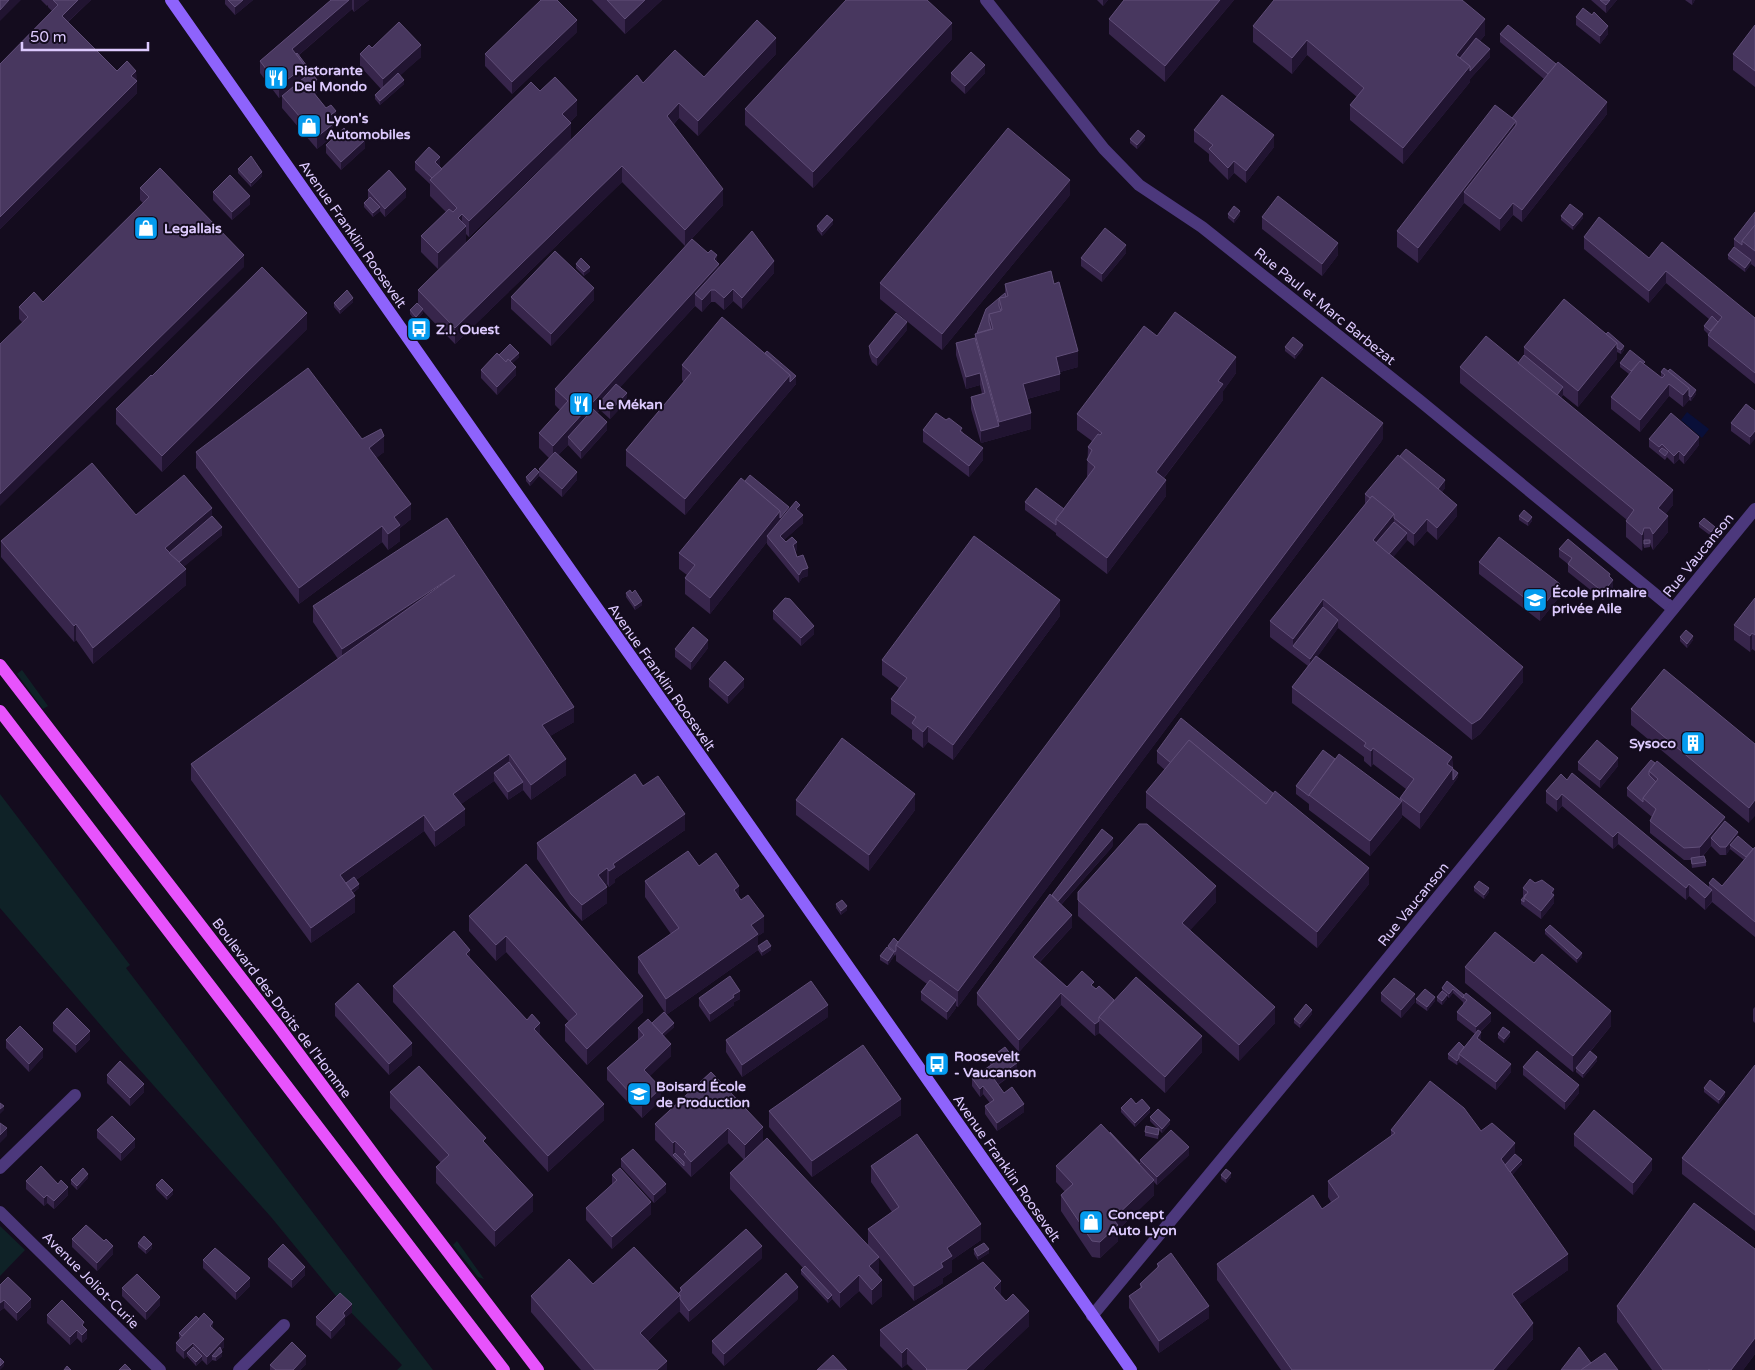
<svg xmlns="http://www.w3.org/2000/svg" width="1755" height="1370" viewBox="0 0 1755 1370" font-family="'Varela Round',sans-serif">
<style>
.green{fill:#0f2227}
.water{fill:#090f39}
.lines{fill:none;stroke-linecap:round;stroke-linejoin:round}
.street{stroke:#4c387c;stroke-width:12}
.secondary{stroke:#8e63fc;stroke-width:12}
.primary{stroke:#e753fc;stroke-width:12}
.wall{fill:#37254b}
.shaded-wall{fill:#211431}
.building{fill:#48375f;stroke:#604e78}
.labels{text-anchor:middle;stroke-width:4;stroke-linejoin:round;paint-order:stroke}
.poi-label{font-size:14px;font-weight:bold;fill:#ddcafe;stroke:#140c1e;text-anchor:start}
.street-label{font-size:14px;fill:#ddcafe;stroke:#140c1e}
</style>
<rect width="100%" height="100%" fill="#140c1e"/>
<g class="green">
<polygon points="22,670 48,706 43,709 17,674"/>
<polygon points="0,794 130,965 126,968 433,1370 397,1370 402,1365 340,1301 271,1217 122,1050 0,908"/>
<polygon points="0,1226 25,1250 0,1276"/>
<polygon points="457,1241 484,1279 478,1277 453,1245"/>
</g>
<polygon class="water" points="1687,412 1709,429 1702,438 1681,420"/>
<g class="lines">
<g class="street">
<polyline points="986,0 1104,149 1139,185 1202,227 1419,400 1673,609"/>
<polyline points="0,1168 75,1095"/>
<polyline points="0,1212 160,1370"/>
<polyline points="1092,1316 1356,997 1755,509"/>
<polyline points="239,1370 284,1325"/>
</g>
<polyline class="secondary" points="171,0 1131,1370"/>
<g class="primary">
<polyline points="0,665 279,1027 389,1175 538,1370"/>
<polyline points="0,711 504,1370"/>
</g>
</g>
<g class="wall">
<polygon points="41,0 91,0 68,22 117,71 136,71 137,93 0,229 0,64 52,11 48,7 48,5 47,6"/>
<polygon points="225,0 253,0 235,15 225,4"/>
<polygon points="331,0 369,0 354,12 352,9 299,55 310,73 317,92 315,94 336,122 333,125 333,136 317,149 282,108 282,96 290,89 279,98 260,73 260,61"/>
<polygon points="592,0 662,0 625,34"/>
<polygon points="1097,0 1108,0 1103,6"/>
<polygon points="1124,0 1234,0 1165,82 1109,34 1109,19"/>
<polygon points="1591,0 1617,0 1606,13"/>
<polygon points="1685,0 1695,0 1692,5"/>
<polygon points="1576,17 1608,34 1600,44 1576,25"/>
<polygon points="1755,25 1755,87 1733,70 1733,54"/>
<polygon points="1253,26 1485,35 1480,41 1490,57 1470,79 1470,82 1403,164 1350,120 1350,105 1357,97 1307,55 1292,74 1253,42"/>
<polygon points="577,32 512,94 485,66 485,54"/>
<polygon points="1500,34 1607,114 1522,222 1513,215 1500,231 1464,203 1418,263 1397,247 1397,231 1512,118 1544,79 1500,42"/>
<polygon points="952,39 813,188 745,125 745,109"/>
<polygon points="372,48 421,57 400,75 404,84 380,105 375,99 375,95 381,89 360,66 360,54"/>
<polygon points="776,54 698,136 679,118 674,124 723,205 685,246 622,182 455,344 423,311 423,313 416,321 410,314 410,310 418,304 418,290 643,83 704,77"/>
<polygon points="951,73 985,73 965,94 951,81"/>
<polygon points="540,91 577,115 570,122 571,139 469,237 466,234 466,242 438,269 421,252 421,236 446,212 430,196 430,184 415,170 415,162 440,165 439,166 442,169"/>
<polygon points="1194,130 1274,147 1246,183 1234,173 1228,180 1209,161 1209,154 1194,142"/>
<polygon points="353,138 365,148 341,170 326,153 326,145"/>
<polygon points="1130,139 1145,140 1137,149 1130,143"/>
<polygon points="238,169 262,176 251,187 238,173"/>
<polygon points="140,188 244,267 22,322 19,319 19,307 43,302 143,203 140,200"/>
<polygon points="368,190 406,197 385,217 380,211 373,217 364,207 364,203 368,199"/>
<polygon points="213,192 250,204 232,220 213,200"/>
<polygon points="1070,195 942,350 880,299 880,283"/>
<polygon points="1755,212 1755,267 1751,264 1745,272 1728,259 1728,255 1734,247 1734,239"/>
<polygon points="1228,214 1240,215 1234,223 1228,218"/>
<polygon points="1561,216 1583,218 1573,230 1561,220"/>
<polygon points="1262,217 1338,255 1322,276 1262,229"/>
<polygon points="833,224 822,236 817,230 817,226"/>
<polygon points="1584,237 1649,258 1755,318 1755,384 1708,346 1708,334 1704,330 1704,326 1709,319 1666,283 1649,303 1584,249"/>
<polygon points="1126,253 1102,282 1081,266 1081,258"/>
<polygon points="717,262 719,268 774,273 742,309 733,301 724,310 715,302 711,302 702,312 695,306 620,387 627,401 610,419 600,410 597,413 607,430 581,459 568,445 558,455 577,480 562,497 539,476 530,486 526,481 526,477 539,472 539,469 549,458 539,448 539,433 560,410 555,405 555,389"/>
<polygon points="576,264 590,271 584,276 576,268"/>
<polygon points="1005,284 1078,367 1060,372 1060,390 1027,399 1031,429 981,443 971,409 971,397 982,394 980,385 966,389 956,355 956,343 975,338 975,334 977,333 1005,294"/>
<polygon points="511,297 594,300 551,346 511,309"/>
<polygon points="1564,299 1624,350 1621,354 1617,352 1617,359 1578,407 1563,395 1561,398 1673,505 1665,514 1668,532 1653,550 1650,544 1650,547 1644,548 1644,544 1642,551 1626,537 1626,521 1627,520 1460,383 1460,367 1518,363 1524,355 1524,347"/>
<polygon points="353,302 340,314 334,307 334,303"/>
<polygon points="307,329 162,472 116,424 116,409 152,376"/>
<polygon points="907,330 877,366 872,362 869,354 869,346"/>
<polygon points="1157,336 1236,373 1223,391 1223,400 1164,478 1166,496 1107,574 1056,535 1056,533 1025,510 1025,502 1064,509 1088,477 1087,476 1088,447 1092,441 1077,430 1077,414"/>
<polygon points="1285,347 1303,349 1295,359 1285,351"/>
<polygon points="499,355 519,357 512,363 516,375 497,395 481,378 481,370"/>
<polygon points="1620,363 1645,365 1661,378 1661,372 1696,394 1691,401 1689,400 1683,407 1669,396 1640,432 1611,409 1611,397 1629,374 1620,367"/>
<polygon points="682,365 796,384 685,515 626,466 626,450 684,382 682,380"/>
<polygon points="1755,411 1750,445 1731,431 1731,423"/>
<polygon points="946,420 962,431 983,460 969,477 923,442 923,430"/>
<polygon points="362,439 384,452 376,458 411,519 400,528 400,541 388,550 382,542 299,604 196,468 196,452"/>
<polygon points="1383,439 958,1007 956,1006 956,1008 947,1020 921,1000 921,992 927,984 896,961 896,954 895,956 894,955 894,956 888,965 880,960 880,956 888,948 888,946 898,942"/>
<polygon points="1649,439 1699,445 1684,464 1679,459 1674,464 1667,457 1665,460 1649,447"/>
<polygon points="745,481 789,510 800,513 803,523 784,540 797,550 795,551 797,557 808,576 802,578 799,583 767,544 767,542 710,614 685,594 685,578 687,575 679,569 679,553"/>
<polygon points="1445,488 1442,492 1457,516 1437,540 1427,531 1414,546 1407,540 1393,557 1523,682 1480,734 1472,740 1338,628 1317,657 1452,757 1453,769 1458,777 1420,829 1402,815 1402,817 1370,856 1309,810 1309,804 1296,794 1296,786 1335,759 1400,799 1400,798 1406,789 1373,764 1371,767 1364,761 1364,757 1292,703 1292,687 1308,666 1270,637 1270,621 1365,504 1365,494"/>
<polygon points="136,515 212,516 222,535 183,567 186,585 93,664 76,640 74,642 1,557 1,541"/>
<polygon points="1519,516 1532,521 1528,526 1519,520"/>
<polygon points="1699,523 1715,531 1711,536 1699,527"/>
<polygon points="1559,549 1610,578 1613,588 1603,600 1568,572 1568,564 1559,557"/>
<polygon points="1479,562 1560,596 1540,621 1479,574"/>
<polygon points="626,593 642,605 635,610 626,597"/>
<polygon points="1755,598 1755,651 1752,649 1750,652 1734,640 1734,625"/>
<polygon points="313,606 574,722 550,736 566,775 531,800 523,790 508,800 494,781 461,804 465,825 435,847 424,831 356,880 359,888 353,893 355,912 311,943 191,780 191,764 338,659 313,622"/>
<polygon points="773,611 814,634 801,646 773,619"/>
<polygon points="1060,616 953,760 928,742 923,748 912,739 912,730 891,714 891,699 899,688 882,675 882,660"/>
<polygon points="1680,637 1693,640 1687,648 1680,641"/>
<polygon points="708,648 691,670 675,657 675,649"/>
<polygon points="709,679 744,687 728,704 709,687"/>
<polygon points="1631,709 1755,744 1749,823 1631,725"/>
<polygon points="1157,751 1369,884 1317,948 1146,808 1146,792 1165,770 1157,763"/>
<polygon points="1651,760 1725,821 1738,836 1753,849 1755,847 1755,937 1712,902 1705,910 1689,896 1686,900 1618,844 1613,849 1562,806 1557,812 1546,803 1546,791 1567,780 1709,887 1709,883 1722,886 1744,860 1730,849 1726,855 1720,855 1711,846 1703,856 1706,862 1706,866 1692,868 1691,860 1684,860 1650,833 1650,821 1652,817 1627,796 1627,788"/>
<polygon points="1578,762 1618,766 1600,788 1578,770"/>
<polygon points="643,786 685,830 615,879 615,882 609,887 607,884 606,885 607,903 582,921 571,909 537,859 537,843"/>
<polygon points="796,800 915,810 869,871 796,815"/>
<polygon points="1113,846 1061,905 1072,927 1040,962 1067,987 1094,988 1202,1052 1165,1093 1099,1033 1095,1036 1061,1005 1019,1052 977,1005 977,993 1052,896 1052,895"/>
<polygon points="699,866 739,898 764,932 758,936 758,950 666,1015 674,1027 664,1036 671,1056 649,1076 661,1100 642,1118 607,1080 607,1068 638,1040 638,1028 652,1023 666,1014 638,973 638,957 671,934 645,897 645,881"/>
<polygon points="1474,887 1489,892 1484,899 1474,891"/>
<polygon points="1523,888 1554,897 1554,903 1541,919 1521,904 1521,900 1524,897 1523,896"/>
<polygon points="1078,892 1216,902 1190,930 1275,1023 1239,1061 1078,916"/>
<polygon points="836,904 847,910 841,915 836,908"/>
<polygon points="469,916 643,1012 587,1065 565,1041 565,1025 569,1022 506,952 496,961 469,931"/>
<polygon points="1545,930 1582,957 1577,963 1545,934"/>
<polygon points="758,946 771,950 762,956 758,950"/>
<polygon points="470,959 540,1035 604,1120 548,1172 393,1002 393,986"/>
<polygon points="1465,967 1611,1026 1590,1052 1597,1061 1583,1078 1576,1072 1576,1068 1573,1072 1465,983"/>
<polygon points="1447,981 1491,1021 1480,1032 1480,1040 1511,1072 1496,1090 1459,1062 1457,1065 1448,1059 1448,1054 1464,1047 1475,1034 1457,1020 1457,1012 1463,1005 1463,1002 1453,993 1449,998 1447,996 1447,999 1442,1005 1437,1001 1437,997 1442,991 1442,988"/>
<polygon points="1381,993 1415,1002 1401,1018 1381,1001"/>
<polygon points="699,998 740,999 734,1002 734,1005 710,1022 699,1006"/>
<polygon points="1416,999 1435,1001 1427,1011 1416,1003"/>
<polygon points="335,1004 412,1055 389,1075 335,1016"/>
<polygon points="1755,1007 1755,1023 1753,1021 1753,1009"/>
<polygon points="1312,1014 1300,1028 1294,1023 1294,1019"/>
<polygon points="828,1017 742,1077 726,1052 726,1040"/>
<polygon points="53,1023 90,1039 76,1053 53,1031"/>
<polygon points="1498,1034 1510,1036 1504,1043 1498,1038"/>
<polygon points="6,1040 43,1057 29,1072 6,1048"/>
<polygon points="990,1058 1017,1071 998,1085 1004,1093 1024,1112 997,1131 985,1114 985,1106 990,1103 983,1094 980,1097 972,1086 972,1078 990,1066"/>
<polygon points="1755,1065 1755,1231 1682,1174 1682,1158"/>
<polygon points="1523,1067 1579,1093 1565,1110 1523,1075"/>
<polygon points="711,1072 763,1141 875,1253 868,1245 868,1229 892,1212 871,1182 871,1166 981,1240 952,1260 952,1272 943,1278 943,1283 914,1301 879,1258 879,1273 877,1275 882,1296 872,1305 859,1291 840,1308 832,1299 828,1303 801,1274 801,1270 803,1268 730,1189 730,1173 744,1160 728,1143 691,1177 655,1140 655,1124"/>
<polygon points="107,1075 144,1092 130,1106 107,1083"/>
<polygon points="1704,1088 1725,1096 1719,1104 1704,1092"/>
<polygon points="390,1092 486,1144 533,1211 495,1247 436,1183 436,1167 441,1163 390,1108"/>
<polygon points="1136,1104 1150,1112 1135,1127 1121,1112 1121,1108"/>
<polygon points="769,1111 901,1115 812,1177 769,1127"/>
<polygon points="1150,1117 1170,1124 1162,1133 1159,1130 1158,1139 1145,1136 1145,1132 1157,1128 1150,1121"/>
<polygon points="97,1130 135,1147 121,1161 97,1138"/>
<polygon points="1391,1130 1481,1131 1515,1154 1522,1164 1512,1175 1568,1270 1520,1304 1533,1339 1506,1370 1281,1370 1217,1280 1217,1264 1322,1209 1331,1202 1328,1197 1328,1181 1391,1136"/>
<polygon points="1574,1134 1652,1170 1633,1195 1574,1146"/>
<polygon points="1189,1155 1157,1185 1154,1182 1154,1195 1118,1230 1118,1241 1100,1258 1092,1257 1061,1211 1061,1195 1065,1192 1056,1182 1056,1166 1140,1164 1140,1160"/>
<polygon points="621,1159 666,1192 654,1203 621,1167"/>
<polygon points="612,1175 651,1214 612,1249 586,1220 586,1208 612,1184"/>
<polygon points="1221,1175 1231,1177 1226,1183 1221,1179"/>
<polygon points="88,1178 77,1190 71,1184 71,1180"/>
<polygon points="26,1181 68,1195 54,1209 47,1203 44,1206 26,1189"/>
<polygon points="156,1185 173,1194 167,1200 156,1189"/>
<polygon points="72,1239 104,1241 113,1254 97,1271 72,1247"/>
<polygon points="138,1243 152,1248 146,1254 138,1247"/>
<polygon points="974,1249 989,1253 978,1260 974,1254"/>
<polygon points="1755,1249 1755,1354 1743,1370 1652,1370 1617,1322 1617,1306"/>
<polygon points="762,1258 689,1322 679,1311 648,1341 667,1370 581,1370 531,1312 531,1296 593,1284 678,1294 680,1291 680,1288"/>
<polygon points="268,1259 305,1275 292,1288 268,1267"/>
<polygon points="203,1260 250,1286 236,1300 203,1268"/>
<polygon points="1157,1264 1209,1318 1159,1353 1129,1308 1129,1296 1140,1288 1140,1284 1157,1268"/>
<polygon points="0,1285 31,1307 17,1321 4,1308 0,1311"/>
<polygon points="122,1288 160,1305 146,1320 122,1296"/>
<polygon points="1001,1296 1029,1326 983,1370 913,1370 907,1364 902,1368 880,1346 880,1330"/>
<polygon points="798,1299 724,1366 712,1353 712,1341"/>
<polygon points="352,1312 345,1318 345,1324 331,1339 316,1325 316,1317"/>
<polygon points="47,1315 84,1327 87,1338 82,1343 77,1338 70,1345 47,1323"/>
<polygon points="199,1319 213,1329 224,1347 221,1350 222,1356 216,1361 212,1360 207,1365 202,1360 196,1366 187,1356 184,1359 176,1351 176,1343 180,1338 179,1337 179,1333"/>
<polygon points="306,1364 300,1370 270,1370 270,1365"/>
</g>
<g class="shaded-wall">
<polygon points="9,0 21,0 0,21 0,10"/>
<polygon points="78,0 91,0 62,27 62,16"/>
<polygon points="243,0 253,0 235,15 235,7"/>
<polygon points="349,0 352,0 352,9 294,59 292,49"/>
<polygon points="354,0 369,0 354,12"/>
<polygon points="645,0 662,0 625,34 625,19"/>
<polygon points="1103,0 1108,0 1103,6"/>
<polygon points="1220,0 1234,0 1165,82 1165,66"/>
<polygon points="1610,0 1617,0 1606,13 1606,5"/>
<polygon points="1692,0 1695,0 1692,5"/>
<polygon points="1485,19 1485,35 1460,66 1456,55"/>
<polygon points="577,20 577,32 512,94 512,82"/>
<polygon points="952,23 952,39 813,188 813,172"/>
<polygon points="1608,26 1608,34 1600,44 1600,36"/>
<polygon points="776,38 776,54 698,136 698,121"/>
<polygon points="1307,40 1307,55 1292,74 1292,58"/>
<polygon points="421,45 421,57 383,91 383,79"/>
<polygon points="1490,49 1490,57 1470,79 1470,82 1403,164 1403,148 1470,66"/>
<polygon points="985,65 985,73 965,94 965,86"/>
<polygon points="305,66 310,70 310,74 279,98 279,86"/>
<polygon points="136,71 137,93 0,229 0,217"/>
<polygon points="317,80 317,92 309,99 309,87"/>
<polygon points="404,80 404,84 380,105 380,101"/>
<polygon points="577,100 577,115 562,130 562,114"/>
<polygon points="1607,102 1607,114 1522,222 1522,210"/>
<polygon points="679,103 679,118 667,131 667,116"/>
<polygon points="336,111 336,122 333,125 333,136 317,149 317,137 328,117"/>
<polygon points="1516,121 1516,137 1464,192 1464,203 1418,263 1418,248"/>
<polygon points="571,123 571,139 469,237 469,221"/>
<polygon points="1274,135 1274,147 1246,183 1246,171"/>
<polygon points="1145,136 1145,140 1137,149 1137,145"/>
<polygon points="365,140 365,148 341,170 341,162"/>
<polygon points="440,157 440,165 435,170 435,162"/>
<polygon points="1234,161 1234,173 1228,180 1228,168"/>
<polygon points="622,166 622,182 455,344 455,328"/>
<polygon points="262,172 262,176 251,187 251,183"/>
<polygon points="1070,180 1070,195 942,350 942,334"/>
<polygon points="406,189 406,197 385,217 385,209"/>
<polygon points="723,189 723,205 685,246 685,230"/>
<polygon points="250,196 250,204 232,220 232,212"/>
<polygon points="1513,203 1513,215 1500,231 1500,219"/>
<polygon points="380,207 380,211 373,217 373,213"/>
<polygon points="1240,211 1240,215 1234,223 1234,219"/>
<polygon points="462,214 462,230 466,226 466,242 438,269 438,253 458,218"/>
<polygon points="1583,214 1583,218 1573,230 1573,226"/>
<polygon points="833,220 833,224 822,236 822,232"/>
<polygon points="1338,243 1338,255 1322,276 1322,264"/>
<polygon points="1126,245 1126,253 1102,282 1102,274"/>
<polygon points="244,255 244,267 0,506 0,494"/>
<polygon points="717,255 717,266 719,264 719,279 695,294 695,306 604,405 600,402 600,410 571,441 568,437 568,445 553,461 553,446"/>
<polygon points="1751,260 1751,264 1745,272 1745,268"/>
<polygon points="774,261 774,273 742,309 742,298"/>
<polygon points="590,267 590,271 584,276 584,272"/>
<polygon points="1666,271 1666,283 1649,303 1649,291"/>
<polygon points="594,288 594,300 551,346 551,334"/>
<polygon points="733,289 733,301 724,310 724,298"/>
<polygon points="711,290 711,302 702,312 702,300"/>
<polygon points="353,298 353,302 340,314 340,310"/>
<polygon points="423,309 423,313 416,321 416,317"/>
<polygon points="307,313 307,329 162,472 162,456"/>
<polygon points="907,322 907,330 877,366 877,358"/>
<polygon points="1617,343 1617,359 1578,407 1578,391"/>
<polygon points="1303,345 1303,349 1295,359 1295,355"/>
<polygon points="1624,346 1624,350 1621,354 1621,350"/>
<polygon points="1078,351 1078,367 1056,373 1056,357"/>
<polygon points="519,353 519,357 506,370 506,366"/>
<polygon points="1236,357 1236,373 1223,391 1223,400 1156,488 1156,472 1218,381"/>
<polygon points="516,367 516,375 497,395 497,387"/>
<polygon points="980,373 980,385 966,389 966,377"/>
<polygon points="1060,374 1060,390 1023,400 1023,384"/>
<polygon points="790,375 796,376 796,384 685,515 685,499"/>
<polygon points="1669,384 1669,396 1640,432 1640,420"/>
<polygon points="1563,387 1563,395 1553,407 1553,399"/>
<polygon points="1689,388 1689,400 1683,407 1683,395"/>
<polygon points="1696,390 1696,394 1691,401 1691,397"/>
<polygon points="627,393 627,401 610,419 610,411"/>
<polygon points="1031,413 1031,429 981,443 981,431 999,426 999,422"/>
<polygon points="607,422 607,430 581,459 581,451"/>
<polygon points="1383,423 1383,439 958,1007 958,991"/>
<polygon points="1755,431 1755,439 1750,445 1750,437"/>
<polygon points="384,436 384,452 369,464 369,448"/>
<polygon points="1699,437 1699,445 1684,464 1684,456"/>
<polygon points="983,448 983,460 969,477 969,466"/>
<polygon points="1679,451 1679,459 1674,464 1674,456"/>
<polygon points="539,472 539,476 530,486 530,482"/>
<polygon points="577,472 577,480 562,497 562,489"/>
<polygon points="1166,480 1166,496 1107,574 1107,558"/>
<polygon points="1445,480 1445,488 1436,499 1436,491"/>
<polygon points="1673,490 1673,505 1658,524 1658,508"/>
<polygon points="411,504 411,519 400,528 400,541 388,550 388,534 394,517"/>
<polygon points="800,505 800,513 796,509"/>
<polygon points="1457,505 1457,516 1437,540 1437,528"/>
<polygon points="789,507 789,515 767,536 767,542 710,614 710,598 780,511"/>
<polygon points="212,508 212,524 169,561 165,548"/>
<polygon points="1394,514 1394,530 1377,551 1373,540"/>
<polygon points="803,515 803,523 780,544 780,536"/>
<polygon points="1668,516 1668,532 1653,550 1653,534"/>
<polygon points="1532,517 1532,521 1528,526 1528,522"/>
<polygon points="1427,519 1427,531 1414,546 1414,534"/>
<polygon points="382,526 382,542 299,604 299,588"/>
<polygon points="222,527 222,535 174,575 174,567"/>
<polygon points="1715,527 1715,531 1711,536 1711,532"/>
<polygon points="1644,528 1644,544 1642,551 1642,535"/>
<polygon points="1407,533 1407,541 1385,567 1385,559"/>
<polygon points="797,542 797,550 793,553 793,545"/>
<polygon points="808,568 808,576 802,578 799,583 799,575 802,570"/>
<polygon points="186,569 186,585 93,664 93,648"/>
<polygon points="455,575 342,665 342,649"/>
<polygon points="1613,580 1613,588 1603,600 1603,592"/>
<polygon points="1560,584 1560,596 1540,621 1540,610"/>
<polygon points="1323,599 1323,615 1293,646 1293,639"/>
<polygon points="1060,600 1060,616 953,760 953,745"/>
<polygon points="642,601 642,605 635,610 635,606"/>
<polygon points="1338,620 1338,628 1310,667 1310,659"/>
<polygon points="76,624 76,640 74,642 74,626"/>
<polygon points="814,626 814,634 801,646 801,638"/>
<polygon points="1752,633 1752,649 1750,652 1750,636"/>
<polygon points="1693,636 1693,640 1687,648 1687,644"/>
<polygon points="708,640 708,648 691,670 691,662"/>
<polygon points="1523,667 1523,682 1480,734 1472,740 1472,724"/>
<polygon points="744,679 744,687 728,704 728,696"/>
<polygon points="574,707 574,722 542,741 542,725"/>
<polygon points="928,726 928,742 923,748 923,732"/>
<polygon points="1373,748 1373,764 1371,767 1371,751"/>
<polygon points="509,754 509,770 494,773 494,781 453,810 453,794"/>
<polygon points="1452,757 1453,780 1458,773 1458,777 1420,829 1420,813 1447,764"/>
<polygon points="1618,758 1618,766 1600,788 1600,780"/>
<polygon points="566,759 566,775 531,800 531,785"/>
<polygon points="523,782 523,790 508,800 508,792"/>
<polygon points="915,794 915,810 869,871 869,855"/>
<polygon points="1562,794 1562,806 1557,812 1557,800"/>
<polygon points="1755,800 1755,816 1749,823 1749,808"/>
<polygon points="1402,801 1402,817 1370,856 1370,841"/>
<polygon points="465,809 465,825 435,847 435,831"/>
<polygon points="685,814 685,830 615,879 615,882 609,887 609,871 613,864"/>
<polygon points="424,815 424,831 342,890 340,875"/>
<polygon points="1725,817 1725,829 1711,838 1711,846 1700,859 1700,847"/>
<polygon points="1618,832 1618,844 1613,849 1613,837"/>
<polygon points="1738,832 1738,840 1730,845 1730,849 1726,855 1726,847"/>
<polygon points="1113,838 1113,846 1058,908 1058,901"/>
<polygon points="607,868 607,884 598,891 598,875"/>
<polygon points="1369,868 1369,884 1317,948 1317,932"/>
<polygon points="359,884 359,888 345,898 345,894"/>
<polygon points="1689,884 1689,896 1686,900 1686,888"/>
<polygon points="739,886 739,902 734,890"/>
<polygon points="1216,886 1216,902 1182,939 1182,923"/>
<polygon points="607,887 607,903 582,921 582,905"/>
<polygon points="1489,888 1489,892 1484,899 1484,895"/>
<polygon points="1554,889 1554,903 1541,919 1541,911 1551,893"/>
<polygon points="1712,890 1712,901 1705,910 1705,898"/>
<polygon points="355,896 355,912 311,943 311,928"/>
<polygon points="847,906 847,910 841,915 841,911"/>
<polygon points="1072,915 1072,927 1033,969 1033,957"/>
<polygon points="764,916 764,932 758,936 758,950 666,1015 666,999 751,925"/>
<polygon points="506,936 506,952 496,961 496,945"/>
<polygon points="771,946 771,950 762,956 762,952"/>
<polygon points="470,950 470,965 466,954"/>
<polygon points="894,952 894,956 888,965 888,961"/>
<polygon points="1582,953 1582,957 1577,963 1577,959"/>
<polygon points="1453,989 1453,993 1449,998 1449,994"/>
<polygon points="740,991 740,999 734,1002 734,1005 710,1022 710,1014 733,995"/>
<polygon points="1061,993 1061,1005 1019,1052 1019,1040"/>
<polygon points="1415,994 1415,1002 1401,1018 1401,1010"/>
<polygon points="1447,995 1447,999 1442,1005 1442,1001"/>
<polygon points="643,996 643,1012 587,1065 587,1049"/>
<polygon points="1435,997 1435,1001 1427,1011 1427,1007"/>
<polygon points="956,1000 956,1008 947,1020 947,1012"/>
<polygon points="828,1005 828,1017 742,1077 742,1065"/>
<polygon points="1275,1007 1275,1023 1239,1061 1239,1045"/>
<polygon points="1312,1010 1312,1014 1300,1028 1300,1024"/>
<polygon points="1611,1011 1611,1026 1573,1072 1573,1056"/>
<polygon points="1491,1013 1491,1021 1476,1035 1476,1027"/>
<polygon points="1099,1021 1099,1033 1095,1036 1095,1024"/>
<polygon points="540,1023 540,1039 534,1029"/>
<polygon points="674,1023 674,1027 658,1042 658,1038"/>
<polygon points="90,1031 90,1039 76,1053 76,1045"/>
<polygon points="1481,1032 1481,1040 1477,1038"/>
<polygon points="1510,1032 1510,1036 1504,1043 1504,1039"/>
<polygon points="1202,1036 1202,1052 1165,1093 1165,1077"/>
<polygon points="412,1043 412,1055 389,1075 389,1064"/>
<polygon points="671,1044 671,1056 644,1082 644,1070"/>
<polygon points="43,1049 43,1057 29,1072 29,1064"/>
<polygon points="1597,1057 1597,1061 1583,1078 1583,1074"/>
<polygon points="1459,1058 1459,1062 1457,1065 1457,1061"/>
<polygon points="1017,1063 1017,1071 994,1087 994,1079"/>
<polygon points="1511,1064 1511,1072 1496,1090 1496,1082"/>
<polygon points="144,1084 144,1092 130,1106 130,1098"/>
<polygon points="1579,1085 1579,1093 1565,1110 1565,1102"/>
<polygon points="983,1086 983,1094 980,1097 980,1089"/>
<polygon points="661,1088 661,1100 642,1118 642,1106"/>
<polygon points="1725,1092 1725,1096 1719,1104 1719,1100"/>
<polygon points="901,1099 901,1115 812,1177 812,1161"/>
<polygon points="604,1104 604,1120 548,1172 548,1156"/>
<polygon points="1024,1104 1024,1112 997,1131 997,1123"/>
<polygon points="4,1106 4,1110 0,1114 0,1109"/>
<polygon points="1150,1108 1150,1112 1135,1127 1135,1123"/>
<polygon points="1170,1120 1170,1124 1162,1133 1162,1129"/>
<polygon points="763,1127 763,1143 745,1161 745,1145"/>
<polygon points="7,1128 7,1136 0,1143 0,1135"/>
<polygon points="728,1128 728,1143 691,1177 691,1162"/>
<polygon points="135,1139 135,1147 121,1161 121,1153"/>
<polygon points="675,1141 675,1157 673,1155 673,1159 673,1143"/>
<polygon points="1515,1143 1515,1158 1502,1173 1501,1159"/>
<polygon points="1189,1147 1189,1155 1157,1185 1157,1177"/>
<polygon points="1652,1159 1652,1170 1633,1195 1633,1183"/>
<polygon points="1522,1160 1522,1164 1506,1182 1506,1178"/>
<polygon points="1231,1173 1231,1177 1226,1183 1226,1179"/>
<polygon points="88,1174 88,1178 77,1190 77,1186"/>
<polygon points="1154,1180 1154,1195 1118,1230 1118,1241 1100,1258 1100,1242 1113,1219"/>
<polygon points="666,1184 666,1192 654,1203 654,1195"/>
<polygon points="68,1187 68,1195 54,1209 54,1201"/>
<polygon points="173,1190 173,1194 167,1200 167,1196"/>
<polygon points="47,1195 47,1203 44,1206 44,1198"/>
<polygon points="533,1195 533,1211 495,1247 495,1231"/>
<polygon points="651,1202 651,1214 612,1249 612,1237"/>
<polygon points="981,1224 981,1240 952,1260 952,1272 943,1278 943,1283 914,1301 914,1286 941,1263 947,1248"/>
<polygon points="152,1244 152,1248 146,1254 146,1250"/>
<polygon points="113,1246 113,1254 97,1271 97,1263"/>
<polygon points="762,1246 762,1258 689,1322 689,1311"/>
<polygon points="989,1249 989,1253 978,1260 978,1256"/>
<polygon points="1568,1254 1568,1270 1512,1310 1512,1294"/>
<polygon points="879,1257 879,1273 869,1282 869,1266"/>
<polygon points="305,1267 305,1275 292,1288 292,1280"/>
<polygon points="859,1275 859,1291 840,1308 840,1293"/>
<polygon points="250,1278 250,1286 236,1300 236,1292"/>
<polygon points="882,1280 882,1296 872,1305 872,1290"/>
<polygon points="1001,1281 1001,1297 994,1288"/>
<polygon points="798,1287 798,1299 724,1366 724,1354"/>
<polygon points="680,1295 680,1311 640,1348 640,1333"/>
<polygon points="832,1295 832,1299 828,1303 828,1299"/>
<polygon points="160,1297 160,1305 146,1320 146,1312"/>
<polygon points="31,1299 31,1307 17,1321 17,1313"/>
<polygon points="4,1300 4,1308 0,1311 0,1303"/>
<polygon points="352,1304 352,1312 345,1318 345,1324 331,1339 331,1331 343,1313"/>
<polygon points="1209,1306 1209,1318 1159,1353 1159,1341"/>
<polygon points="1029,1311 1029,1326 983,1370 966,1370"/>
<polygon points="213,1322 213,1330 210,1326"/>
<polygon points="1533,1323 1533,1339 1506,1370 1493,1370"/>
<polygon points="77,1330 77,1338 70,1345 70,1337"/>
<polygon points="87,1330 87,1338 82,1343 82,1335"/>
<polygon points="1755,1338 1755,1354 1743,1370 1731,1370"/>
<polygon points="224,1339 224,1347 215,1357 212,1356 212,1360 207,1365 207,1357"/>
<polygon points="193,1343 193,1351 187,1353 187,1356 184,1359 184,1351"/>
<polygon points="907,1348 907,1364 902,1368 902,1353"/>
<polygon points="222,1352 222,1356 216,1361 216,1357"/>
<polygon points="202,1356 202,1360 196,1366 196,1362"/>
<polygon points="306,1356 306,1364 300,1370 293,1370"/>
<polygon points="667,1361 667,1370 657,1370"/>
<polygon points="4,1362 4,1366 0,1370 0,1366"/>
</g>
<g class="building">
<polygon points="0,0 9,0 0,10"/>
<polygon points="53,0 78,0 62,16 117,71 127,61 136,71 131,76 137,81 0,217 0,64 58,5"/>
<polygon points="228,0 243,0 235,7"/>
<polygon points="331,0 349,0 292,49 305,66 279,86 260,61"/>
<polygon points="541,0 557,0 577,20 512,82 485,54"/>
<polygon points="607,0 645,0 625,19"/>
<polygon points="846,0 927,0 952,23 813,172 745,109"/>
<polygon points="1124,0 1220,0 1165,66 1109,19"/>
<polygon points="1274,0 1462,0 1485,19 1456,55 1470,66 1403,148 1350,105 1364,88 1307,40 1292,58 1253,26"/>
<polygon points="1600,0 1610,0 1606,5"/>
<polygon points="1583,8 1592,15 1594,12 1608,26 1600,36 1576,17"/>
<polygon points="757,20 776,38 698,121 679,103 667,116 723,189 685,230 622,166 455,328 418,290 637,75 643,83 675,50 704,77"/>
<polygon points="399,22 421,45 383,79 360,54 369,45 372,48"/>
<polygon points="1508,25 1556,64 1548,74 1500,34"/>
<polygon points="1755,25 1755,71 1733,54"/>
<polygon points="1476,38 1490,49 1470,71 1470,66 1460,58"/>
<polygon points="971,52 985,65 965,86 951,73"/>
<polygon points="297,53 310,70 305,74 305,66 296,54"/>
<polygon points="1558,62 1607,102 1522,210 1513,203 1500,219 1464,192 1516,125 1516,121 1512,118"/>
<polygon points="311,72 317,80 309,87 326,108 331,105 336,111 328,117 333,124 317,137 282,96"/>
<polygon points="398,73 404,80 380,101 375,95"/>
<polygon points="555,77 577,100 562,114 571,123 469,221 462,214 458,218 466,226 438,253 421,236 449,209 453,212 457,208 430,180 531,82 540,91"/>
<polygon points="1222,95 1274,135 1246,171 1234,161 1228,168 1209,149 1213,145 1194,130"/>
<polygon points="1495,105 1516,121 1418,248 1397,231"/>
<polygon points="344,128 353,138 358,133 365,140 341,162 326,145"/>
<polygon points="1008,128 1070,180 942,334 880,283"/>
<polygon points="1138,130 1145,136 1137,145 1130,139"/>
<polygon points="429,147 440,157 435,162 442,169 432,178 415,162"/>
<polygon points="251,156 262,172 251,183 238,169"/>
<polygon points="160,168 244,255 0,494 0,344 28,317 19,307 34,292 43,302 149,197 140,188"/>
<polygon points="389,170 406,189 385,209 368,190"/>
<polygon points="230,175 250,196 232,212 213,192"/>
<polygon points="1278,196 1338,243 1322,264 1262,217"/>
<polygon points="370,197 380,207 373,213 364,203"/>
<polygon points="1570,204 1583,214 1573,226 1561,216"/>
<polygon points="1234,206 1240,211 1234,219 1228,214"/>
<polygon points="1755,212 1755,225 1742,241 1742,245 1734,239"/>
<polygon points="827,215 833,220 822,232 817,226"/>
<polygon points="1599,217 1649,258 1662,242 1755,318 1755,373 1708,335 1722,317 1666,271 1649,291 1584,237"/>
<polygon points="1755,225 1755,251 1742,241"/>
<polygon points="1105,228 1126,245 1102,274 1081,258"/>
<polygon points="752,231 774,261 742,298 733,289 724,298 715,290 711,290 702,300 695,294"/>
<polygon points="692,239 708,253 711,250 717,255 714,259 719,264 553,446 539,433 568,401 555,389"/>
<polygon points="1734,247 1751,260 1745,268 1728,255"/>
<polygon points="555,251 594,288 551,334 511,297"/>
<polygon points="581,258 590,267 584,272 576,264"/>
<polygon points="262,267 307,313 162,456 116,409 151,375 152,376"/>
<polygon points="1051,271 1054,284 1059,282 1078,351 1056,357 1060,374 1023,384 1031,413 999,422 975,334 993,329 989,314 1002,310 999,298 1008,296 1005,284"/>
<polygon points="347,290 353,298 340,310 334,303"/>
<polygon points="1005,293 1006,297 999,298 999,306 1001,311 989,314 989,322 991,329 977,333 986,309"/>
<polygon points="1564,299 1617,343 1578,391 1524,347"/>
<polygon points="417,303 423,309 416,317 410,310"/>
<polygon points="1175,312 1236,357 1218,381 1223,384 1156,472 1166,480 1107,558 1056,519 1095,467 1087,460 1092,450 1088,447 1098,434 1100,435 1102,433 1077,414 1144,326 1157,336"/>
<polygon points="896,313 907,322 877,358 872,354 869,346"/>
<polygon points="1712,316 1718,322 1710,331 1704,326"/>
<polygon points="722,317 790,375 685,499 626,450 691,373 682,365"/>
<polygon points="1608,332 1624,346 1621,350 1617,348 1617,343 1606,334"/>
<polygon points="1486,336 1673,490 1658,508 1668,516 1653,534 1650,528 1644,528 1642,535 1626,521 1634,510 1460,367"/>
<polygon points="1293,337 1303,345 1295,355 1285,347"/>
<polygon points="975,338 999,426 981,431 971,397 985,393 980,373 966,377 956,343"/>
<polygon points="510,344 519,353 510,361 508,359 506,362 499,355"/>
<polygon points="1630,350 1645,362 1643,364 1640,361 1631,371 1620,363"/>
<polygon points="767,351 796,376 790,382 790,375 765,353"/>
<polygon points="497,353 506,362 508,359 516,367 497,387 481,370"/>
<polygon points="1524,355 1563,387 1557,395 1518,363"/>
<polygon points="1640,361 1662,378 1665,375 1661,372 1664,368 1689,388 1683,395 1669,384 1640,420 1611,397"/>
<polygon points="308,368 362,439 381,429 384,436 369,448 411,504 394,517 400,525 388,534 382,526 299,588 196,452"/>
<polygon points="1670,369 1696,390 1691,397 1689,396 1689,388 1668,371"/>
<polygon points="1322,377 1383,423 958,991 896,945"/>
<polygon points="616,384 627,393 610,411 600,402"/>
<polygon points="1746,404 1755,411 1755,431 1750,437 1731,423"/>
<polygon points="593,409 607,422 581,451 568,437"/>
<polygon points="936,413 946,420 949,418 962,428 960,431 983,448 969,466 923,430"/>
<polygon points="1671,413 1699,437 1684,456 1679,451 1674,456 1662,444 1659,447 1649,439"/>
<polygon points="1662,448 1668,452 1665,456 1659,451"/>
<polygon points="1406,449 1445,480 1438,489 1400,456"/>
<polygon points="555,452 577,472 562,489 539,469"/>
<polygon points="1398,455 1457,505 1437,528 1427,519 1414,534 1394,518 1394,514 1372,496 1370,498 1365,494"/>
<polygon points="92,463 136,515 184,475 212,508 165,548 186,569 93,648 76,624 74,626 1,541"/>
<polygon points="535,468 539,472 530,482 526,477"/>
<polygon points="750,475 789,507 780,518 780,511 745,481"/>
<polygon points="741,478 780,511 710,598 685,578 695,565 679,553"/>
<polygon points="1036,488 1064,509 1056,519 1056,525 1025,502"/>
<polygon points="1372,496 1394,514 1373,540 1523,667 1480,719 1472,724 1323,599 1293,639 1270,621"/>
<polygon points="796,501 800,505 796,509 803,515 780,536 786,542 792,537 797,542 793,545 797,557 803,555 808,568 802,570 799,575 767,536"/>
<polygon points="1524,510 1532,517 1528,522 1519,516"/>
<polygon points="212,516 222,527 179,562 169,553"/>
<polygon points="447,518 574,707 542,725 566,759 531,785 509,754 453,794 465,809 435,831 424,815 340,875 355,896 311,928 191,764 455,575 342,649 313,606"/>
<polygon points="1704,518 1715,527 1711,532 1699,523"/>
<polygon points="1394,522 1407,533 1389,554 1376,543"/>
<polygon points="974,536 1060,600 953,745 928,726 923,732 912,723 916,717 891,699 907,678 882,660"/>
<polygon points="1499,537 1560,584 1540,610 1479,562"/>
<polygon points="1568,539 1610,574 1609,576 1613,580 1603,592 1568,564 1572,558 1559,549"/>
<polygon points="1644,540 1650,540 1650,543 1644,544"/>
<polygon points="630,590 632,593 635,590 642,601 635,606 626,593"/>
<polygon points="785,598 790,599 814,626 801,638 773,611"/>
<polygon points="1755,598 1755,635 1752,633 1750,636 1734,625"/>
<polygon points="1323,607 1338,620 1310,659 1293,646"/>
<polygon points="693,627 708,640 691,662 675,649"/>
<polygon points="1686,630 1693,636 1687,644 1680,637"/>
<polygon points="1316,656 1452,757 1447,764 1453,768 1420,813 1400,798 1414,779 1373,748 1371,751 1364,746 1366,743 1292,687"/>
<polygon points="725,661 744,679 728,696 709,679"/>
<polygon points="1664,669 1755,744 1755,800 1749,808 1631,709"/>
<polygon points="1181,718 1274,794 1266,804 1189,740 1171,763 1157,751"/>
<polygon points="842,738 915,794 869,855 796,800"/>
<polygon points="1189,740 1266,804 1275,791 1369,868 1317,932 1146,792"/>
<polygon points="1597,740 1618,758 1600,780 1578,762"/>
<polygon points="1323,750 1335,759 1309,795 1309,796 1296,786"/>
<polygon points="1339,754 1402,801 1370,841 1309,795"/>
<polygon points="1651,760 1655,763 1649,771 1649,775 1656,782 1643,798 1643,802 1627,788"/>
<polygon points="1657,761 1725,817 1700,847 1684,848 1650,821 1656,809 1643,798 1658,779 1649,771"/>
<polygon points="509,762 523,782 508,792 494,773"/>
<polygon points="1453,769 1458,773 1453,780"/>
<polygon points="1572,773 1712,890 1705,898 1689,884 1686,888 1618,832 1613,837 1562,794 1557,800 1546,791 1561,774 1567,780"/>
<polygon points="635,774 643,786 658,776 685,814 613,864 615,867 609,871 607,868 598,875 607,887 582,905 571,894 537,843"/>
<polygon points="1725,821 1738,832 1726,847 1720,847 1711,838"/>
<polygon points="1139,824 1147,824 1216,886 1182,923 1275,1007 1239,1045 1078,900 1078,892"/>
<polygon points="1102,829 1113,838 1058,901 1052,895"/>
<polygon points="1738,836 1753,849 1746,857 1730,845"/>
<polygon points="1755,847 1755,922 1709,883 1713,878 1722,886"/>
<polygon points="688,851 699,866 716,853 739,886 734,890 741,900 748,895 764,916 751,925 758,934 666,999 638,957 679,928 645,881"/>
<polygon points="1704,856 1706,862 1692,864 1691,858"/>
<polygon points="526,864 643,996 587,1049 565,1025 577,1014 506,936 496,945 469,916"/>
<polygon points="354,877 359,884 351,890 346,883"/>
<polygon points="1530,879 1535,883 1542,880 1554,889 1551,893 1554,895 1541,911 1524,898 1528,892 1523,888"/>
<polygon points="1479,881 1489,888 1484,895 1474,887"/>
<polygon points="1050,894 1072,915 1033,957 1067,987 1082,971 1094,982 1091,985 1096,989 1099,986 1114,1000 1099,1017 1099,1021 1095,1024 1061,993 1019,1040 977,993"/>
<polygon points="1526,894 1524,898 1524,902 1521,900"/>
<polygon points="842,900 847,906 841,911 836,904"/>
<polygon points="1550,925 1582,953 1577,959 1545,930"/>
<polygon points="454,931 470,950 466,954 527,1020 532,1014 540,1023 534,1029 604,1104 548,1156 393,986"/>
<polygon points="1495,932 1534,963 1542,954 1611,1011 1573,1056 1465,967"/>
<polygon points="894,938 898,942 896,945 896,950 895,952 888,946"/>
<polygon points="767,940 771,946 762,952 758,946"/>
<polygon points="887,947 894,952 888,961 880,956"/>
<polygon points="730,976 740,991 733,995 734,997 710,1014 699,998"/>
<polygon points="1136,977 1202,1036 1165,1077 1099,1017"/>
<polygon points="1394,978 1415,994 1401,1010 1381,993"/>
<polygon points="930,980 956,1000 947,1012 921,992"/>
<polygon points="811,981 828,1005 742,1065 726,1040"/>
<polygon points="1447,981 1464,995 1463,998 1453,989 1449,994 1442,988"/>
<polygon points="358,983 412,1043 389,1064 335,1004"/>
<polygon points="1425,989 1435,997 1427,1007 1416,999"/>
<polygon points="1442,991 1447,995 1442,1001 1437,997"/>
<polygon points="1466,993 1491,1013 1476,1027 1457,1012 1467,1000 1463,997"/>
<polygon points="1306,1004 1312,1010 1300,1024 1294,1019"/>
<polygon points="67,1008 90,1031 76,1045 53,1023"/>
<polygon points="664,1012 674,1023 662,1034 652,1023"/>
<polygon points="648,1019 671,1044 644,1070 661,1088 642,1106 607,1068 644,1035 638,1028"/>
<polygon points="20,1026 43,1049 29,1064 6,1040"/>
<polygon points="1503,1027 1510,1032 1504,1039 1498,1034"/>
<polygon points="1478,1030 1481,1032 1477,1038 1511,1064 1496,1082 1459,1054"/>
<polygon points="1459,1042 1464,1047 1459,1054 1459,1058 1457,1061 1448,1054"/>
<polygon points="863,1045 901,1099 812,1161 769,1111"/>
<polygon points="1005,1047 1017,1063 994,1079 1004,1093 1012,1087 1024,1104 997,1123 985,1106 994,1100 983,1086 980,1089 972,1078 994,1063 990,1058"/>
<polygon points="1537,1051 1579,1085 1565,1102 1523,1067"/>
<polygon points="1590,1051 1597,1057 1583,1074 1576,1068"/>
<polygon points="120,1061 144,1084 130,1098 107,1075"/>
<polygon points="1755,1065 1755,1215 1682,1158"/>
<polygon points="419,1066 486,1138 483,1141 533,1195 495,1231 436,1167 449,1155 390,1092"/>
<polygon points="711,1072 763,1127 745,1145 728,1128 691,1162 684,1154 686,1152 675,1141 673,1143 655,1124"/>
<polygon points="1710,1080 1725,1092 1719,1100 1704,1088"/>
<polygon points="1430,1081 1464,1108 1481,1131 1492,1123 1515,1143 1501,1159 1568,1254 1512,1294 1533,1323 1493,1370 1292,1370 1217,1264 1313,1195 1322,1209 1339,1197 1328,1181 1395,1133 1391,1130"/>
<polygon points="1131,1098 1136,1104 1142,1099 1150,1108 1135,1123 1121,1108"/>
<polygon points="0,1103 4,1106 0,1109"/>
<polygon points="1158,1109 1170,1120 1162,1129 1150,1117"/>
<polygon points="1594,1110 1652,1159 1633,1183 1574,1134"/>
<polygon points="112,1116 135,1139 121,1153 97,1130"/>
<polygon points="0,1123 7,1128 0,1135"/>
<polygon points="1101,1124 1154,1180 1113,1219 1118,1225 1100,1242 1092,1241 1061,1195 1073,1184 1056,1166"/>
<polygon points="1146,1126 1159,1129 1158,1135 1145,1132"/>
<polygon points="1171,1130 1189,1147 1157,1177 1140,1160"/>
<polygon points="1110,1132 1140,1164 1110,1133"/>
<polygon points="917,1134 981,1224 947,1248 952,1256 941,1263 943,1267 914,1286 868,1229 899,1207 871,1166"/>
<polygon points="767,1138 879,1257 869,1266 882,1280 872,1290 859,1275 840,1293 730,1173"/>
<polygon points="633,1149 666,1184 654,1195 621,1159"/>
<polygon points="675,1153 684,1162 684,1166 673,1155"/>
<polygon points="1515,1154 1522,1160 1510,1172 1505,1165"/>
<polygon points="41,1166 58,1184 61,1180 68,1187 54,1201 47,1195 44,1198 26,1181"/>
<polygon points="83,1168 88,1174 77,1186 71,1180"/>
<polygon points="620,1168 651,1202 612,1237 586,1208 617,1180 612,1175"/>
<polygon points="1226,1169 1231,1173 1226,1179 1221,1175"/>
<polygon points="162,1179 173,1190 167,1196 156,1185"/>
<polygon points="1694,1203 1755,1249 1755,1338 1731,1370 1710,1370 1709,1369 1708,1370 1663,1370 1617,1306"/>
<polygon points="86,1225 104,1241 106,1239 113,1246 97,1263 72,1239"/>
<polygon points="746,1229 762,1246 689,1311 680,1299 680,1295 678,1294 682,1290 680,1288"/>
<polygon points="144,1236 152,1244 146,1250 138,1243"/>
<polygon points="984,1243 989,1249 978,1256 974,1249"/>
<polygon points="283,1244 305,1267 292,1280 268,1259"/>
<polygon points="634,1247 680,1295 640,1333 667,1361 657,1370 595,1370 531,1296 569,1259 593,1284"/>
<polygon points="215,1248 250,1278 236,1292 203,1260"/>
<polygon points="1171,1253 1209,1306 1159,1341 1129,1296 1142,1287 1140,1284 1159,1266 1157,1264"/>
<polygon points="983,1262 1001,1281 994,1288 1006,1301 1013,1294 1029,1311 966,1370 926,1370 927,1369 907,1348 902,1353 880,1330"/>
<polygon points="805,1266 832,1295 828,1299 801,1270"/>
<polygon points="786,1273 798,1287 724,1354 712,1341"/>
<polygon points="137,1274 160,1297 146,1312 122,1288"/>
<polygon points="8,1277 31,1299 17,1313 4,1300 0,1303 0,1285"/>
<polygon points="340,1293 352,1304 343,1313 345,1316 331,1331 316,1317"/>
<polygon points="62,1300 84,1322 82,1325 87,1330 82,1335 77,1330 70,1337 47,1315"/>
<polygon points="204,1313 213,1322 210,1326 224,1339 207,1357 193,1343 184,1351 176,1343"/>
<polygon points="196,1316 199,1319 182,1336 179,1333"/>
<polygon points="292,1342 306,1356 293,1370 276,1370 270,1365"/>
<polygon points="193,1347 202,1356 196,1362 187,1353"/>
<polygon points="220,1347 222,1352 216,1357 212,1356"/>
<polygon points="1579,1347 1591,1363 1581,1370 1561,1370"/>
<polygon points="1605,1353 1618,1370 1581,1370"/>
<polygon points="833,1355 847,1370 817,1370"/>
<polygon points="0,1358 4,1362 0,1366"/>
<polygon points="125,1364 131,1370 119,1370"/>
<polygon points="67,1366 71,1370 64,1370"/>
</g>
<defs>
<symbol id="restaurant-square" viewBox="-11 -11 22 22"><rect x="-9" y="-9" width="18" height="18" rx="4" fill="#059cef" stroke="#140c1e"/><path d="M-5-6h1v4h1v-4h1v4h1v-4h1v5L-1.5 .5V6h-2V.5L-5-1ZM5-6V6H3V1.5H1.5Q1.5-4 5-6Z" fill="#fff"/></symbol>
<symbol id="shop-square" viewBox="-11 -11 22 22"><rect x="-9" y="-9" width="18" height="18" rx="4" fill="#059cef" stroke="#140c1e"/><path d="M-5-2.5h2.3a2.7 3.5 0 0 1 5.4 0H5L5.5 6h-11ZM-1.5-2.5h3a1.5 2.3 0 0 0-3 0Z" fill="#fff"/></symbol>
<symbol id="bus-square" viewBox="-11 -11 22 22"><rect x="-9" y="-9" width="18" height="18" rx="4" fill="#059cef" stroke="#140c1e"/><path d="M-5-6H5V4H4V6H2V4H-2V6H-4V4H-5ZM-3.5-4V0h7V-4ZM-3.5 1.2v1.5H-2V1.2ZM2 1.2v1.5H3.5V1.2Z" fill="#fff"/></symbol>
<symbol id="school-square" viewBox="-11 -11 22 22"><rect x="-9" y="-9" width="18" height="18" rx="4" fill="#059cef" stroke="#140c1e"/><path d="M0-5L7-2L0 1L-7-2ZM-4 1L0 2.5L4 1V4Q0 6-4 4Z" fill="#fff"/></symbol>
<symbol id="building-square" viewBox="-11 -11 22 22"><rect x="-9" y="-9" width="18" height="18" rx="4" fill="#059cef" stroke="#140c1e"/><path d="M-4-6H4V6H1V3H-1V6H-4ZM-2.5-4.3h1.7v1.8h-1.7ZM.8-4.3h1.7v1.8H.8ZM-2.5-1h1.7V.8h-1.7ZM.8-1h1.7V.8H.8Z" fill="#fff"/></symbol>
</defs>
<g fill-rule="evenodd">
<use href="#restaurant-square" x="262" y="64" width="28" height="28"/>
<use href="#shop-square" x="295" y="112" width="28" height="28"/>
<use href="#shop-square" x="132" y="214" width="28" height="28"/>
<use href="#bus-square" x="405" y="315" width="28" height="28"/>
<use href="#restaurant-square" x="567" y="390" width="28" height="28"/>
<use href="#school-square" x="1521" y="586" width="28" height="28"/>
<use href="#building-square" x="1679" y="729" width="28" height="28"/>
<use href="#bus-square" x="923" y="1050" width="28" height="28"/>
<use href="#school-square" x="625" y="1080" width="28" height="28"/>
<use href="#shop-square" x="1077" y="1208" width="28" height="28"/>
</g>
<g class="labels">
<g class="poi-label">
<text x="294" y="75">Ristorante<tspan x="294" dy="16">Del Mondo</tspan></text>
<text x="326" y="123">Lyon's<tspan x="326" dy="16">Automobiles</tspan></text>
<text x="164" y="233">Legallais</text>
<text x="436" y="334">Z.I. Ouest</text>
<text x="598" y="409">Le Mékan</text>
<text x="1552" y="597">École primaire<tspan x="1552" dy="16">privée Aile</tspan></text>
<text x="1676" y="748" text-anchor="end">Sysoco</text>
<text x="954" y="1061">Roosevelt<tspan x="954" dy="16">- Vaucanson</tspan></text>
<text x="656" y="1091">Boisard École<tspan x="656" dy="16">de Production</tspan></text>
<text x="1108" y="1219">Concept<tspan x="1108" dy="16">Auto Lyon</tspan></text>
</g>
<g class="street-label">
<text transform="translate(353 234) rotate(55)" y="5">Avenue Franklin Roosevelt</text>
<text transform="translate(1325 306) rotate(39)" y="5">Rue Paul et Marc Barbezat</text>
<text transform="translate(1698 555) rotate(-51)" y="5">Rue Vaucanson</text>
<text transform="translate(662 677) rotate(55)" y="5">Avenue Franklin Roosevelt</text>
<text transform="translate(1413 904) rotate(-51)" y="5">Rue Vaucanson</text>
<text transform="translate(282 1008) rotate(53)" y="5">Boulevard des Droits de l'Homme</text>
<text transform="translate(1007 1168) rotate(55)" y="5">Avenue Franklin Roosevelt</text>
<text transform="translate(91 1280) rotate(45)" y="5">Avenue Joliot-Curie</text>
</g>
</g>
<path d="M22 42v8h126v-8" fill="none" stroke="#ddcafe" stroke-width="2.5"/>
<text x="30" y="42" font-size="15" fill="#ddcafe" stroke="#140c1e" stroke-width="4" paint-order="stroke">50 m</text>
</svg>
